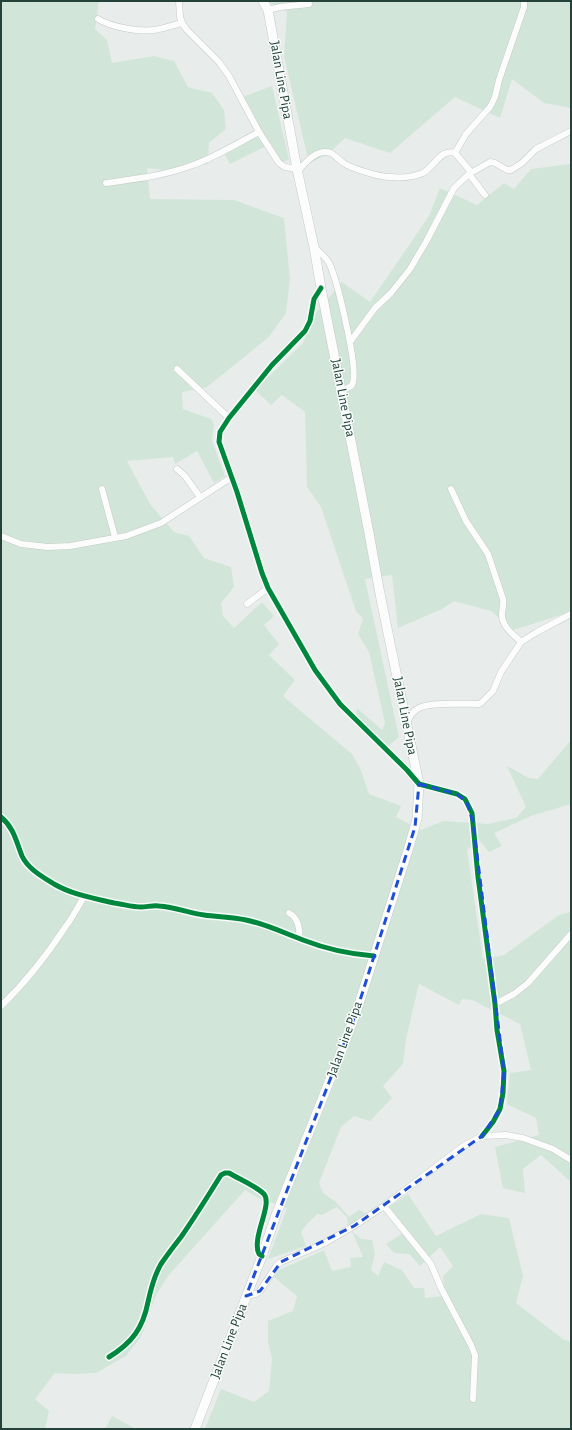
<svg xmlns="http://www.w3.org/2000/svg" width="572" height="1430" viewBox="0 0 572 1430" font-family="'Alegreya Sans',sans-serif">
<rect width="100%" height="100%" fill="#e8edeb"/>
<g fill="#d1e6d8">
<path d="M1 1H99L95 29 107 40 112 63 154 56 174 61 188 87 212 93 224 110 226 129 209 143 208 164 173 171 147 168 150 199 234 200 284 218 290 279 286 313 269 337 207 387 182 392 183 409 211 419 214 424 212 441 225 476 214 483 197 451 175 464 173 457 127 461 150 504 174 532 189 536 204 558 231 567 234 587 221 603 223 616 234 628 262 602 274 616 264 625 279 644 269 655 295 680 283 696 352 754 361 770 369 794 401 806 396 817 420 830 444 821 488 824 516 818 526 807 507 766 529 778 538 779 571 740V804L531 816 494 833 502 846 489 852 478 839 467 850 483 959 504 955 559 915 571 912V1182L541 1155 523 1169 525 1193 503 1188 495 1147 539 1135 536 1118 507 1104 510 1073 531 1070 520 1024 472 1000 462 999 459 1005 419 984 406 1039 403 1064 383 1086 392 1098 370 1121 354 1116 341 1127 319 1183 323 1193 336 1202 349 1217 359 1210 366 1213 348 1226 347 1217 337 1207 322 1215 317 1214 306 1225 301 1232 306 1246 268 1259 287 1208 258 1198 245 1190 168 1276 156 1295 141 1337 126 1356 96 1373 74 1374 55 1373 35 1399 49 1411 45 1429H1Z"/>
<path d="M267 1H571V108L544 103 512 79 500 118 455 97 390 153 345 138 327 155 309 163 284 56 287 12Z"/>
<path d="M272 86 289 160 278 163 266 146 230 164 222 149 255 130 243 97Z"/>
<path d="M571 164V615H561L513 630 491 611 454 601 442 609 398 628 392 575 365 579 399 737 387 747 356 715 357 708 382 730 385 723 369 652 358 634 363 619 356 611 321 507 307 487 305 412 282 395 271 405 255 390 303 343 314 315 342 282 370 302 429 216 440 188 477 205 504 183 514 189 531 169Z"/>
<path d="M408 1194 436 1236 481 1214 509 1218 523 1276 516 1303 563 1339 571 1342V1429H205L221 1389 254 1402 269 1391 272 1358 268 1342V1321L293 1311 297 1296 274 1277 279 1270 324 1250 332 1271 351 1267 350 1258 363 1257 352 1231 361 1239 372 1240 375 1254 371 1270 378 1276 384 1262 402 1270 414 1288H424L425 1298 444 1296 443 1276 453 1266 440 1247 420 1266 409 1254 394 1253 386 1244 403 1233 386 1209Z"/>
<path d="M112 1416 136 1429H105Z"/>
</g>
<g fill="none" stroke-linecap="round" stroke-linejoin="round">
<defs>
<g id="minor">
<path d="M179 1 180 17 182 23 187 30 219 62 229 76 259 132 279 163 285 167 297 169"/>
<path d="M268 10 280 7 309 4"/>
<path d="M98 19C111 27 139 32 154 30 163 29 173 25 182 23"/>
<path d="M455 153 466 134 490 107 495 97 499 80 524 7V1"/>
<path d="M298 171C306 162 317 148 331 153 336 156 340 161 345 164 354 169 379 177 390 177 400 178 413 177 423 173 434 167 441 148 455 153L471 172"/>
<path d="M469 174 485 195"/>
<path d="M106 183C134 179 163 176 190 166 214 158 236 144 259 132"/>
<path d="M314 247C320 252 327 258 330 265 337 281 360 372 352 385 350 388 345 389 341 390"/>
<path d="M321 288 314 299 310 321 305 331 272 365 229 418 220 432 219 442 237 492 262 573 268 588 315 670 340 704 407 770 419 784 457 794 465 799 472 813 478 877 495 1004 497 1030 504 1071 503 1093 500 1109 493 1122 482 1136"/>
<path d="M350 342 375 308 391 293 410 269 426 242 454 188 469 174 490 162 495 163 507 170H511L522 163 536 149 571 131"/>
<path d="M177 369 229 418"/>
<path d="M177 469 185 476 200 497"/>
<path d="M102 489 115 537"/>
<path d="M451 489 466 521 488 554 503 599C504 605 502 609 502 615 502 627 514 635 521 642"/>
<path d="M1 536 21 544 48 547 70 546 126 536 161 523 232 477"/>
<path d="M247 604 268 588"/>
<path d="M407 723C409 717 413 711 419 708 429 702 465 704 479 704L481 703 493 691 501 672 521 642 537 632 571 614"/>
<path d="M1 817C14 828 16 841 22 856 28 869 43 877 54 884 73 895 93 898 114 903 123 904 132 907 141 907 147 907 153 905 159 906 175 907 189 913 204 915 218 917 232 917 246 920 266 924 284 933 303 940 326 949 349 954 374 956"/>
<path d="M289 913C298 918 300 929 299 939"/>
<path d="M495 1004 514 994 528 983 571 934"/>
<path d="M1 1006C26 982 47 955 66 926 73 917 78 906 84 897"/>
<path d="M384 1206 431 1264 441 1288 471 1345 475 1355 473 1399"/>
<path d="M246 1296 256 1294 260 1291 277 1265 281 1262 325 1243 354 1226 384 1206 462 1147 482 1136 506 1135 523 1138 553 1149 571 1160"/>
<path d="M109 1357C132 1343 143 1328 148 1302 151 1288 154 1276 161 1264 167 1255 174 1246 181 1237 195 1217 208 1196 221 1175L225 1173H229C239 1179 256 1186 264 1194 273 1205 251 1238 259 1254L262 1256"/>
</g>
<path id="secondary" d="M195 1429 262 1256 276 1215 343 1047 356 1013 409 847 417 819 419 784 380 594 369 533 321 288 314 247 297 169 268 10 263 1"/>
</defs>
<use href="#minor" stroke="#c5cac8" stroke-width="7"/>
<use href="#secondary" stroke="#c3cbc8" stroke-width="10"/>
<use href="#minor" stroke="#fcfcfc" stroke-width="6"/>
<use href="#secondary" stroke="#fcfcfc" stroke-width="9"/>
<defs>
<g id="cycleway">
<path d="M321 288 314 299 310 321 305 331 272 365 229 418 220 432 219 442 237 492 262 573 268 588 315 670 340 704 407 770 419 784 457 794 465 799 472 813 478 877 495 1004 497 1030 504 1071 503 1093 500 1109 493 1122 482 1136"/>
<path d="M1 817C14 828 16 841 22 856 28 869 43 877 54 884 73 895 93 898 114 903 123 904 132 907 141 907 147 907 153 905 159 906 175 907 189 913 204 915 218 917 232 917 246 920 266 924 284 933 303 940 326 949 349 954 374 956"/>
<path d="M109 1357C132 1343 143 1328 148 1302 151 1288 154 1276 161 1264 167 1255 174 1246 181 1237 195 1217 208 1196 221 1175L225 1173H229C239 1179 256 1186 264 1194 273 1205 251 1238 259 1254L262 1256"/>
</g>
</defs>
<use href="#cycleway" stroke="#f7fbf9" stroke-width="8"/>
<use href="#cycleway" stroke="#00873e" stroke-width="5"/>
</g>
<path fill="none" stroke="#1d4ed8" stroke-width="3" stroke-dasharray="8 5" stroke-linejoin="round" d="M419 784 457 794 467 803 473 822 504 1071 500 1109 482 1136 354 1226 281 1262 260 1291 246 1296 356 1013 415 827Z"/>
<g text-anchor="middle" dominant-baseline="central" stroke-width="3" stroke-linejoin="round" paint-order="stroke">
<g font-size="14" fill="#24423a" stroke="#f7fbf9">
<text transform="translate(281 80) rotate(80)">Jalan Line Pipa</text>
<text transform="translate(343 398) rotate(79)">Jalan Line Pipa</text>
<text transform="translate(405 716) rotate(79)">Jalan Line Pipa</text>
<text transform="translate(345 1039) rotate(-70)">Jalan Line Pipa</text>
<text transform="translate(229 1341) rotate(-69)">Jalan Line Pipa</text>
</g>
</g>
<rect width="572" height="1430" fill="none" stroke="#24423a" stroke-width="4"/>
</svg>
